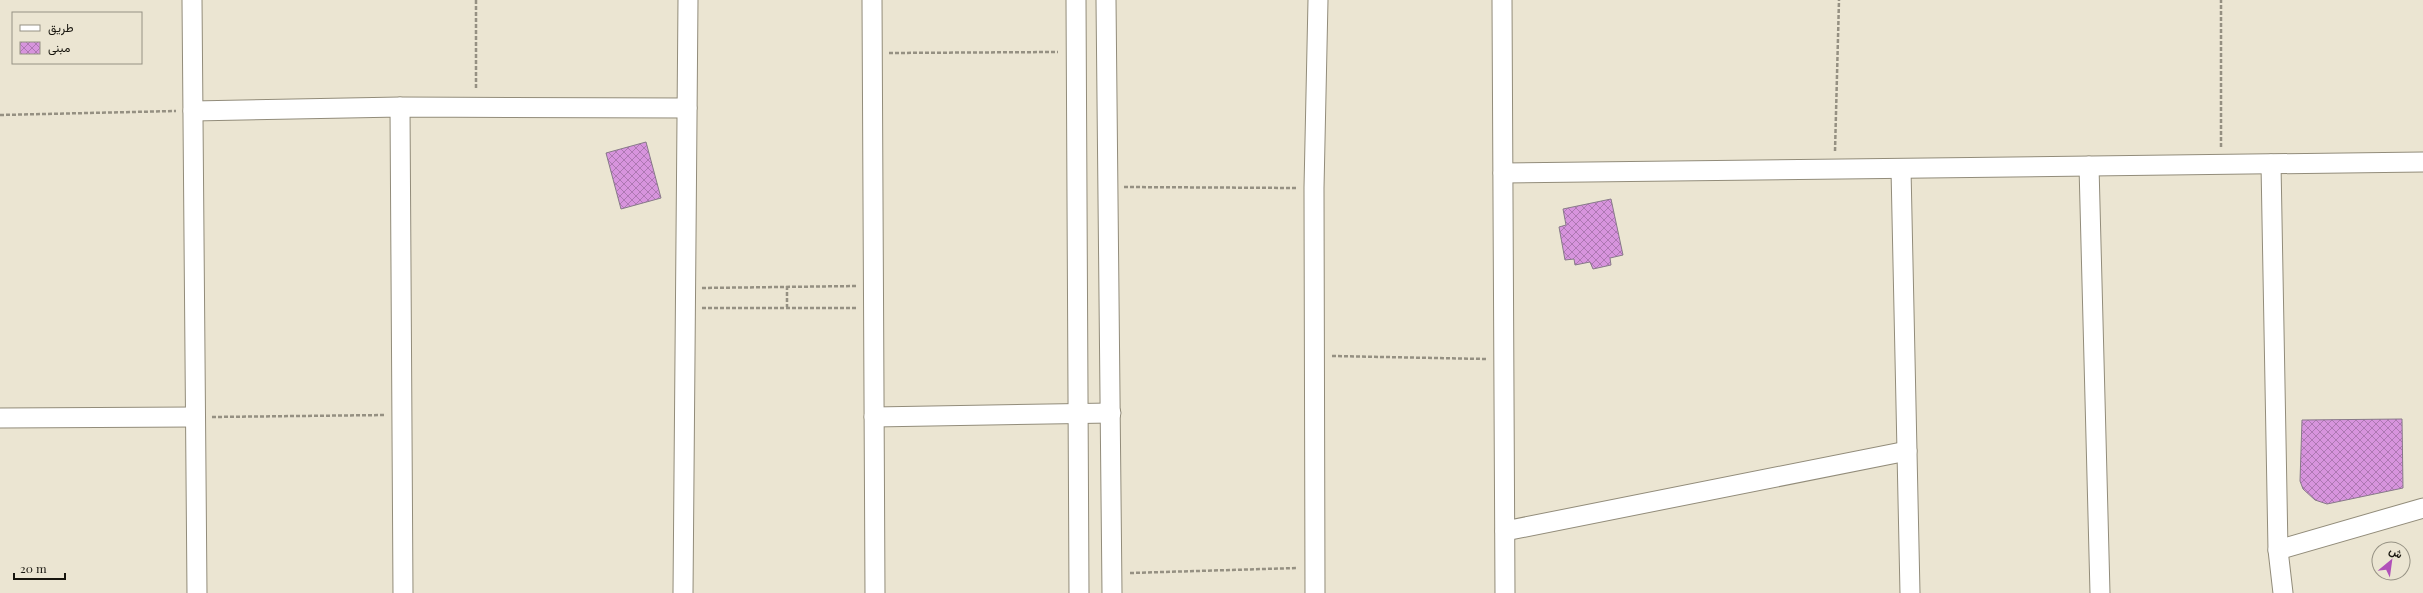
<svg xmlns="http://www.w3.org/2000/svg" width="2423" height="593" viewBox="0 0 2423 593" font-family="'Playfair Display',Vazirmatn,serif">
<defs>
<pattern id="building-cross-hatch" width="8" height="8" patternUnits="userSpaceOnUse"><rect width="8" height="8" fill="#d794dd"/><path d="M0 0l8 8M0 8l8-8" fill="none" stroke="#ad78b2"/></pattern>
</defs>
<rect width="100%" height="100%" fill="#ebe5d2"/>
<g fill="url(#building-cross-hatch)" stroke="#887a89">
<path d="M646 142 661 198 621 209 606 153Z"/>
<path d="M1611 199 1623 255 1610 258 1611 265 1593 269 1590 262 1575 265 1574 259 1565 260 1559 227 1566 225 1563 209Z"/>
<path d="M2402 419 2403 488 2327 504 2315 500 2303 489 2300 481 2302 420Z"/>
</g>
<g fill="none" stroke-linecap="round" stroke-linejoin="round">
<defs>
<g id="minor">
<path d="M192 0 197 593"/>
<path d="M872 0 875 593"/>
<path d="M1076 0 1079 593"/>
<path d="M1106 0 1112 593"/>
<path d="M1502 0 1505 593"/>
<path d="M400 107 403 593"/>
<path d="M193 111 400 107 687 108"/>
<path d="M2271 164 2278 550 2283 593"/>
<path d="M2089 166 2100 593"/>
<path d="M1901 169 1910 593"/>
<path d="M1503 173 2423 162"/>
<path d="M874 417 1111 413"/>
<path d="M0 418 195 417"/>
<path d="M1505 531 1907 451"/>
<path d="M2278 550 2423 508"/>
<path d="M683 593 688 0"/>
<path d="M1315 593 1314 188 1318 0"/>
</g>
</defs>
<use href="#minor" stroke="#928c7a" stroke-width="21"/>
<g stroke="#959082" stroke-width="2.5" stroke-dasharray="4 2" stroke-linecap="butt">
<path d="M476 0V89"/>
<path d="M889 53 1058 52"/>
<path d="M0 115 176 111"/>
<path d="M2221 147V0"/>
<path d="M1835 151 1839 0"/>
<path d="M1124 187 1297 188"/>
<path d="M787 286V307"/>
<path d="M702 288 857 286"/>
<path d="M702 308H857"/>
<path d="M1332 356 1487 359"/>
<path d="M212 417 385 415"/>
<path d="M1130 573 1297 568"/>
</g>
<use href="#minor" stroke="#fff" stroke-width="19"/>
</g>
<rect x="12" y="12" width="130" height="52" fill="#ebe5d2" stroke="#969284"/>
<rect x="20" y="25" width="20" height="6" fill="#ffffff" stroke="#969284"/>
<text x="48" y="32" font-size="12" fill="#17150e">طريق</text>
<rect x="20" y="42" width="20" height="12" fill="url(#building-cross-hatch)" stroke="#969284"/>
<text x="48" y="52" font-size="12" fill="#17150e">مبنى</text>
<g transform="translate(2391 561) rotate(29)"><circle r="19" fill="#ebe5d2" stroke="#969284"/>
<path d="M0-3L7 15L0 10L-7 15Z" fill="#b050b9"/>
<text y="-6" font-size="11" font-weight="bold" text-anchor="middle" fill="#17150e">ش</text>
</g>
<path d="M14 573v6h51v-6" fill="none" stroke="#17150e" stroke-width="2"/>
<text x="20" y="573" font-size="12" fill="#17150e" stroke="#ebe5d2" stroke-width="3" paint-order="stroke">20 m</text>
</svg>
